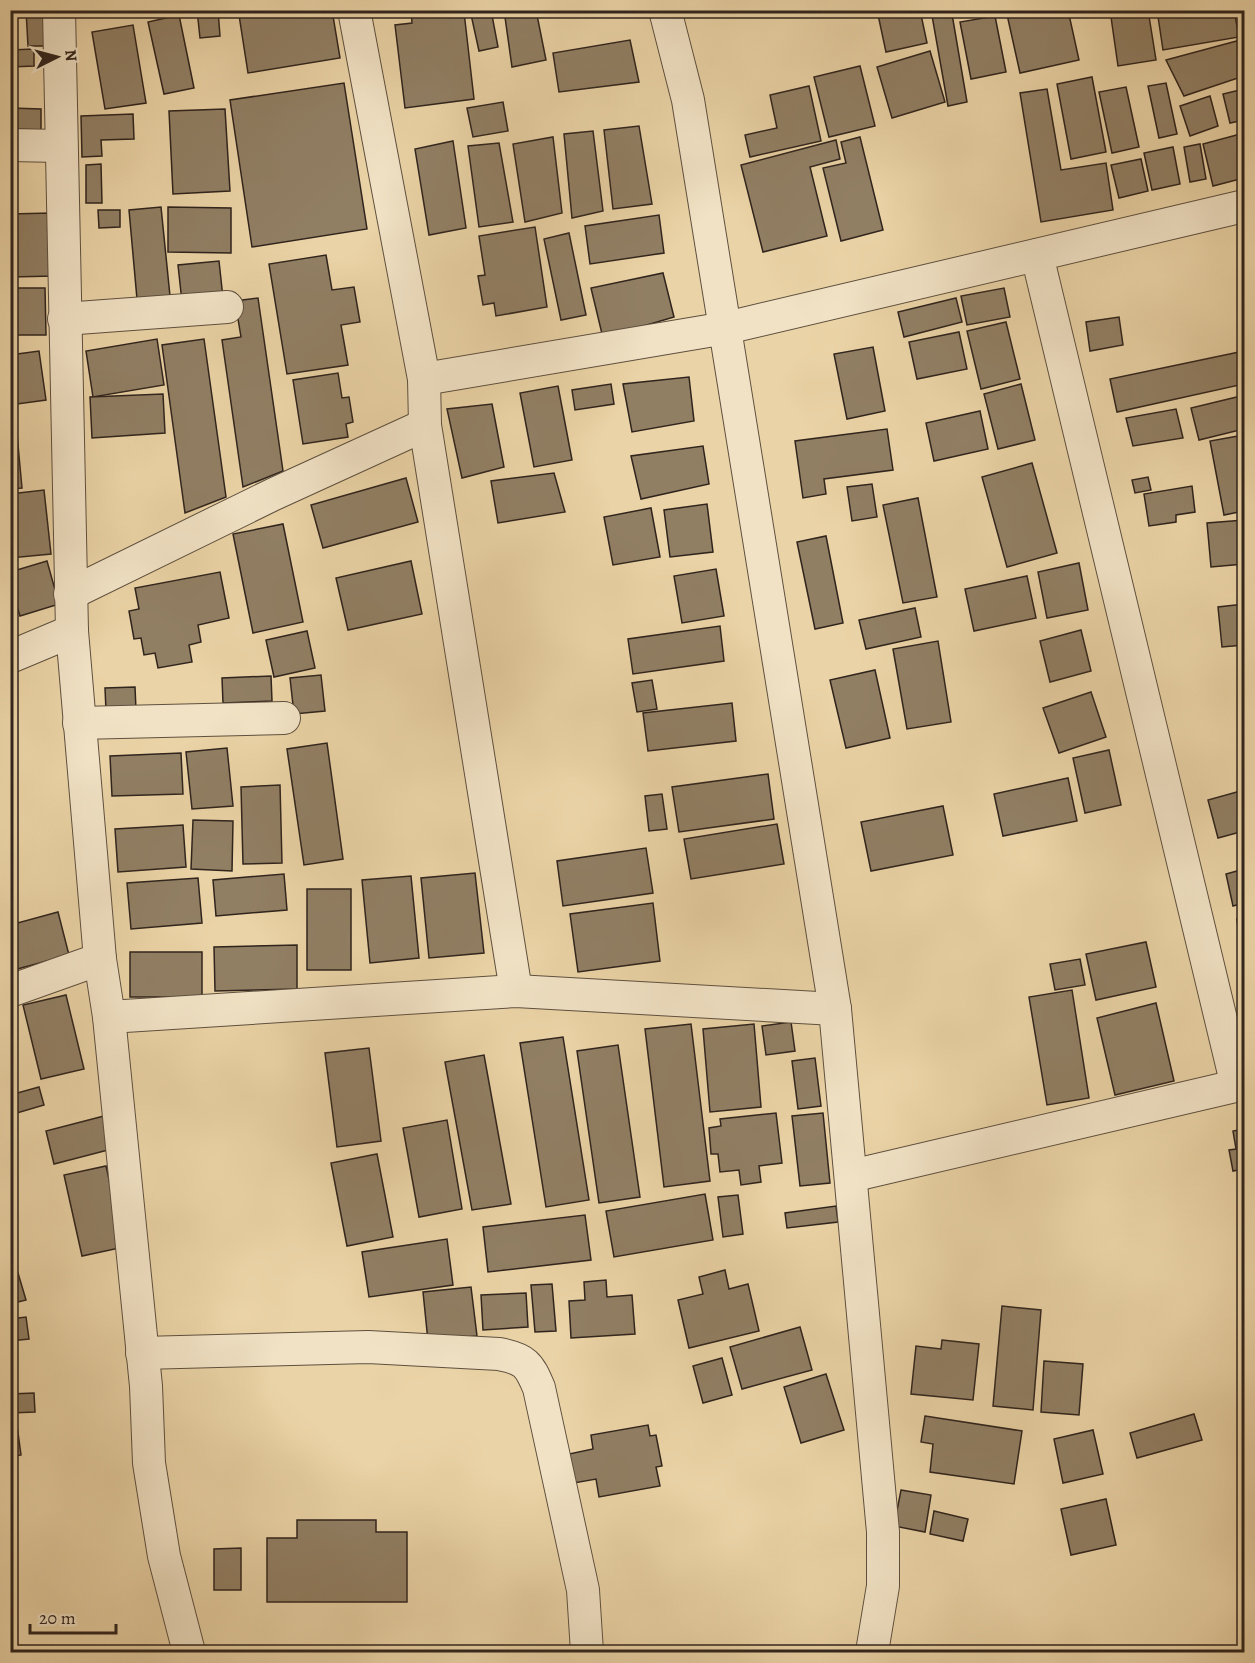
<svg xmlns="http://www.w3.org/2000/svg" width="1255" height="1663" viewBox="0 0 1255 1663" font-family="Alegreya,serif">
<rect width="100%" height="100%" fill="#ead3a6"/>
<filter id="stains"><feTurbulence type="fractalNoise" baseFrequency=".00333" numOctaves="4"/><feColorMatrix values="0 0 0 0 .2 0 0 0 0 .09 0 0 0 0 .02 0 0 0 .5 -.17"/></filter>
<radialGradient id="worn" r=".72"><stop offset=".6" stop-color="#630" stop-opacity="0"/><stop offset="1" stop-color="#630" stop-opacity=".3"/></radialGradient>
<g fill="#917f64" stroke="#30241d" stroke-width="1.5">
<path d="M26 10H46L47 46H28Z"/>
<path d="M197 10H218L220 36 200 38Z"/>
<path d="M267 10H332L340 58 248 73 239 15Z"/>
<path d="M411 10H440V15L464 12 474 99 405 108 395 25 412 23Z"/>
<path d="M470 10H491L498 47 479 51Z"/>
<path d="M504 10H536L546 60 512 67Z"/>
<path d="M877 10H920L927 43 886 52Z"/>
<path d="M931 10H974L952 14 967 102 948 106Z"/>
<path d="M1006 10H1068L1079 60 1020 73Z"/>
<path d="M1110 10H1148L1156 60 1118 66Z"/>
<path d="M1157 10H1234L1239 37 1163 50Z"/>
<path d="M179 15 194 88 164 94 148 22Z"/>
<path d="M995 16 1006 72 971 79 960 22Z"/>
<path d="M133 25 146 103 105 109 92 32Z"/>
<path d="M1244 39V76L1184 96 1166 60Z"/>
<path d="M630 40 639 82 559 92 553 53Z"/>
<path d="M34 49V66L10 67V50Z"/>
<path d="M930 51 945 102 892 118 877 67Z"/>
<path d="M860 66 875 126 829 137 814 77Z"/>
<path d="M1092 77 1106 152 1071 159 1057 84Z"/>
<path d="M344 83 367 229 252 247 230 100Z"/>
<path d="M1166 83 1177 134 1159 138 1148 86Z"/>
<path d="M809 86 821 141 750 157 745 135 777 128 770 95Z"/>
<path d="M1126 87 1139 147 1112 153 1099 92Z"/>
<path d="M1047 89 1061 170 1106 163 1113 210 1041 222 1020 93Z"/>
<path d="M1244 89V120L1230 123 1223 94Z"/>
<path d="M1210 96 1218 126 1190 136 1180 106Z"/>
<path d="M503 102 508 131 473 137 467 108Z"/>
<path d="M10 108 41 109V130L10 129Z"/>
<path d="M225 109 230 191 173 194 169 111Z"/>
<path d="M133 114 134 139 101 140 102 156 82 157 81 116Z"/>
<path d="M639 126 652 204 613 209 604 130Z"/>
<path d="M593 131 603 211 572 218 564 134Z"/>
<path d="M1244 133V178L1213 186 1203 144Z"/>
<path d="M553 137 562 213 525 222 513 144Z"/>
<path d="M860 137 883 230 841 241 823 168 846 163 841 142Z"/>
<path d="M836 140 840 159 810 167 827 236 763 252 741 165Z"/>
<path d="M453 141 466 228 429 235 415 149Z"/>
<path d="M499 143 513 222 479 227 468 146Z"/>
<path d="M1200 144 1206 179 1190 182 1184 147Z"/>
<path d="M1173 147 1180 184 1152 190 1144 153Z"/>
<path d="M1141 159 1148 191 1119 198 1111 165Z"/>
<path d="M101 164 102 203H86V165Z"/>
<path d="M161 207 170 296 137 299 129 210Z"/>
<path d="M168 207 231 208V253L168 252Z"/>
<path d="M98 210H120V227L99 228Z"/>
<path d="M51 213 54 276 10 277V214Z"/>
<path d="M659 215 664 253 590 264 585 226Z"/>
<path d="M535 227 547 307 496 316 494 303 483 305 478 276 485 275 479 236Z"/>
<path d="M569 233 586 315 561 320 544 239Z"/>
<path d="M326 255 332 290 354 287 360 322 341 325 348 365 287 374 269 264Z"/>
<path d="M219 261 223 298 182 302 178 265Z"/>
<path d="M663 273 674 317 603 338 591 288Z"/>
<path d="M10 288H45L46 335H10Z"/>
<path d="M1004 288 1010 317 967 325 961 296Z"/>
<path d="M258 298 283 471 243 487 222 340 241 337 235 301Z"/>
<path d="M956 298 962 322 904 337 898 312Z"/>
<path d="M1119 317 1123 345 1090 351 1086 322Z"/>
<path d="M1006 322 1020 379 981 389 967 331Z"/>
<path d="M959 332 967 369 917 379 909 342Z"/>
<path d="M157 339 164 385 93 397 86 351Z"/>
<path d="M204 339 226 497 185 513 162 345Z"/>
<path d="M873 347 885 411 847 419 834 354Z"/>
<path d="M39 351 46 400 10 405V355Z"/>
<path d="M1244 351V384L1117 412 1110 379Z"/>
<path d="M338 373 342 398 349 397 353 422 346 424 348 437 303 444 293 380Z"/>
<path d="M689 377 694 421 632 432 623 384Z"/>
<path d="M611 384 614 404 575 410 572 390Z"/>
<path d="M1021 384 1035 440 998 449 984 394Z"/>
<path d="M558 386 572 460 534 467 520 393Z"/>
<path d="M163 394 165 433 92 438 90 397Z"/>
<path d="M1241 396 1244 409V429L1199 440 1191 408Z"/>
<path d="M492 404 504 467 462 478 447 409Z"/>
<path d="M1176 409 1183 438 1133 446 1126 418Z"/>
<path d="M980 411 988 449 934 461 926 423Z"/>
<path d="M887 429 893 470 824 479 826 494 803 498 795 441Z"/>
<path d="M17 434 22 488 10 489V435Z"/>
<path d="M1244 435V511L1224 515 1210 441Z"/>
<path d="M703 446 709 484 641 499 631 456Z"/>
<path d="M1032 463 1057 553 1007 567 982 477Z"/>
<path d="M554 473 565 512 498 523 491 481Z"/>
<path d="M1148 477 1151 490 1135 493 1132 480Z"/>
<path d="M406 478 418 522 323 548 311 505Z"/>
<path d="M872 484 877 517 852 521 847 487Z"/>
<path d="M1192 486 1195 512 1176 515V522L1149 526 1144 494Z"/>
<path d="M44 490 51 554 10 558V494Z"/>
<path d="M918 498 937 597 903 603 883 505Z"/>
<path d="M707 504 713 552 670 557 664 510Z"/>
<path d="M651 508 660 557 613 565 604 517Z"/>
<path d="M1244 520V564L1211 567 1207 523Z"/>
<path d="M283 524 303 622 253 633 233 534Z"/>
<path d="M826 536 843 623 815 629 797 542Z"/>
<path d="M47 561 59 604 20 616 10 584V572Z"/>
<path d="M411 561 422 614 348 630 336 578Z"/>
<path d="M1079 563 1088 610 1047 618 1038 572Z"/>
<path d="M716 569 724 616 682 623 674 576Z"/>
<path d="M220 572 229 618 198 625 201 642 189 645 192 662 158 668 155 653 144 655 141 638 134 639 129 611 139 609 135 588Z"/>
<path d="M1027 576 1036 618 974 631 965 589Z"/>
<path d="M1244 604V645L1222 647 1218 607Z"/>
<path d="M915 608 921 637 866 649 859 620Z"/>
<path d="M720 626 724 661 633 674 628 639Z"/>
<path d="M1081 630 1091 671 1050 682 1040 641Z"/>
<path d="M307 631 315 668 274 677 266 640Z"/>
<path d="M938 641 951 722 907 729 893 649Z"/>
<path d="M875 670 890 738 846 748 830 680Z"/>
<path d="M321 675 325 711 294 714 290 678Z"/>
<path d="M271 676 272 701 223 703 222 678Z"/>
<path d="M652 680 657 709 637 712 632 683Z"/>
<path d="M135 687 136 710 106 711 105 688Z"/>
<path d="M1091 692 1106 737 1059 753 1043 708Z"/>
<path d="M732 703 736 741 648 751 643 713Z"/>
<path d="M327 743 343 859 304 865 287 749Z"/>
<path d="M227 748 233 806 192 809 186 752Z"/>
<path d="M1109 750 1121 805 1085 813 1073 758Z"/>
<path d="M181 753 183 794 112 796 110 756Z"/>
<path d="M768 774 774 819 679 832 672 787Z"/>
<path d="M1068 778 1077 821 1003 836 994 794Z"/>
<path d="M280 785 282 863 243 864 241 787Z"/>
<path d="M1244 790V831L1218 838 1208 800Z"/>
<path d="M662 794 667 829 649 831 645 796Z"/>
<path d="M943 806 953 855 871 871 861 822Z"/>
<path d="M193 820 233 821 232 871 191 869Z"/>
<path d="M777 824 784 864 691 879 684 839Z"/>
<path d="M183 825 186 867 118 872 115 829Z"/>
<path d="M646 848 653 893 563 906 557 861Z"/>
<path d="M1244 869V903L1233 906 1226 874Z"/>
<path d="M475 873 484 953 429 958 421 878Z"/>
<path d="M284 874 287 910 216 916 213 880Z"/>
<path d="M411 876 419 958 370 963 362 880Z"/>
<path d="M198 878 202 923 131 929 127 883Z"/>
<rect x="307" y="889" width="44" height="81"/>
<path d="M653 903 660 961 578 972 570 914Z"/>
<path d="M58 912 69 955 10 971V925Z"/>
<path d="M1244 918V971H1243L1237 919Z"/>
<path d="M1146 942 1156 987 1096 1000 1086 954Z"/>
<path d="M297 945V989L215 991 214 947Z"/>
<rect x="130" y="952" width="72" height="45"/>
<path d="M1080 959 1085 985 1055 990 1050 964Z"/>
<path d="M1072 990 1089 1098 1047 1105 1029 997Z"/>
<path d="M66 995 84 1069 41 1079 23 1005Z"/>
<path d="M1156 1003 1174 1081 1115 1095 1097 1018Z"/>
<path d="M791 1022 795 1051 766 1055 762 1026Z"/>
<path d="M691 1024 710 1181 664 1187 645 1029Z"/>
<path d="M754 1024 761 1107 710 1112 703 1029Z"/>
<path d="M563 1037 589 1200 546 1207 520 1043Z"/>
<path d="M618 1045 640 1197 599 1203 577 1051Z"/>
<path d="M369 1048 381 1141 337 1147 325 1053Z"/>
<path d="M484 1055 511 1204 472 1210 445 1062Z"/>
<path d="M815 1058 821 1106 798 1109 792 1061Z"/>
<path d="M39 1087 44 1105 10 1115V1095Z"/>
<path d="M776 1113 782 1163 759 1166 761 1182 741 1185 739 1170 720 1172 718 1154H711L709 1128 721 1126 720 1119Z"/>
<path d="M823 1113 830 1183 800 1186 792 1116Z"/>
<path d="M104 1116 112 1149 54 1164 46 1131Z"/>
<path d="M447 1120 462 1209 419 1217 403 1128Z"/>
<path d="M1244 1129V1177L1243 1169 1233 1171 1229 1150 1236 1149 1233 1131Z"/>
<path d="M377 1154 393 1237 347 1246 331 1163Z"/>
<path d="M106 1166 124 1247 82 1256 64 1175Z"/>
<path d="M705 1194 713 1240 614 1257 606 1211Z"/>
<path d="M738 1195 743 1234 723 1237 718 1197Z"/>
<path d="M836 1206 838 1222 787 1228 785 1213Z"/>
<path d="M585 1215 591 1260 488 1272 483 1227Z"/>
<path d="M447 1239 453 1285 369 1297 362 1252Z"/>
<path d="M10 1246 26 1300 10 1304Z"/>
<path d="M725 1270 729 1289 748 1284 759 1331 689 1348 678 1300 703 1294 699 1277Z"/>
<path d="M606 1280 607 1297 632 1295 635 1334 571 1338 569 1301 585 1300 584 1282Z"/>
<path d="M552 1284 556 1331 535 1332 531 1285Z"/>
<path d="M471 1287 477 1336 428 1341 423 1292Z"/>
<path d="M526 1293 528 1327 483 1330 481 1295Z"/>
<path d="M1002 1306 1041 1310 1033 1410 993 1406Z"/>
<path d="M26 1317 29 1339 10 1341V1319Z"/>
<path d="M800 1327 812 1370 742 1389 730 1347Z"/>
<path d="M942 1340 979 1344 973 1400 911 1394 916 1346 941 1349Z"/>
<path d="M722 1358 732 1395 703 1403 693 1366Z"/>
<path d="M1044 1361 1083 1364 1079 1415 1041 1412Z"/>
<path d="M826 1374 844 1430 801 1443 784 1387Z"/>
<path d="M34 1393 35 1412 10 1413V1394Z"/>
<path d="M1194 1414 1202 1440 1137 1458 1130 1433Z"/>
<path d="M925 1416 1022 1431 1014 1484 930 1472 933 1444 921 1442Z"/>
<path d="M16 1418 21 1455 10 1457V1419Z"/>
<path d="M648 1425 650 1436 656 1435 662 1466 656 1467 660 1486 599 1497 596 1479 574 1483 569 1454 593 1449 591 1435Z"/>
<path d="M1093 1430 1103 1474 1063 1483 1054 1439Z"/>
<path d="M901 1490 931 1495 925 1532 894 1526Z"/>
<path d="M1106 1499 1116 1545 1071 1555 1061 1509Z"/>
<path d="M934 1511 968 1519 963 1541 930 1534Z"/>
<path d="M297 1520H376V1532H407V1602H267V1538H297Z"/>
<path d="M241 1548V1590H214V1549Z"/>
<path d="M1110 1646 1132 1647V1652H1110Z"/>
</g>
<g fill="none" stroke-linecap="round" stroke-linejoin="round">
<defs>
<g id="minor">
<path d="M59 10 72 631 100 959 109 1017 146 1386 149 1463 164 1556 189 1652"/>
<path d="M354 10 424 379 425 425 516 991"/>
<path d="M665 10 688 100 835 1009 883 1532V1586L872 1652"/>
<path d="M10 145 60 146"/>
<path d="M1037 255 1237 1086"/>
<path d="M64 319 227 307"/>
<path d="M424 379 726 328 1244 206"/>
<path d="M70 594 274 494 425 425"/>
<path d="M10 657 72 631"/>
<path d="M79 723 284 718"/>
<path d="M10 991 100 959"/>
<path d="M109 1017 516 991 835 1009"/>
<path d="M851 1176 1244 1084"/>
<path d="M142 1353 368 1347 499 1354C525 1359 529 1364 539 1388L583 1590 587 1652"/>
</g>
</defs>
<use href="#minor" stroke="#5e503f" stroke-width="34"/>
<use href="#minor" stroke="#f1e2c5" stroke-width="32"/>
</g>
<rect width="1255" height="1663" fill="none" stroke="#ead3a6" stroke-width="36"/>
<rect x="12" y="12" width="1231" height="1639" fill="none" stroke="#30241d" stroke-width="3"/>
<rect x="18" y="18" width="1219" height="1627" fill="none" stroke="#30241d" stroke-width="1.5"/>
<g transform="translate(57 57) rotate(84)" stroke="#f1e2c5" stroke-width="4.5" paint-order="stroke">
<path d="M0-4.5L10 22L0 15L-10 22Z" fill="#30241d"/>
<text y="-9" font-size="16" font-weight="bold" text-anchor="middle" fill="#30241d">N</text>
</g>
<path d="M30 1624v9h86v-9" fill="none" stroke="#30241d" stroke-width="3"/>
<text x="39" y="1624" font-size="18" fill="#30241d" stroke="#f1e2c5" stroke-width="4.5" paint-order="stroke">20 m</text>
<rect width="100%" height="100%" filter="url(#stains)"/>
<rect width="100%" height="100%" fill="url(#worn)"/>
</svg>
